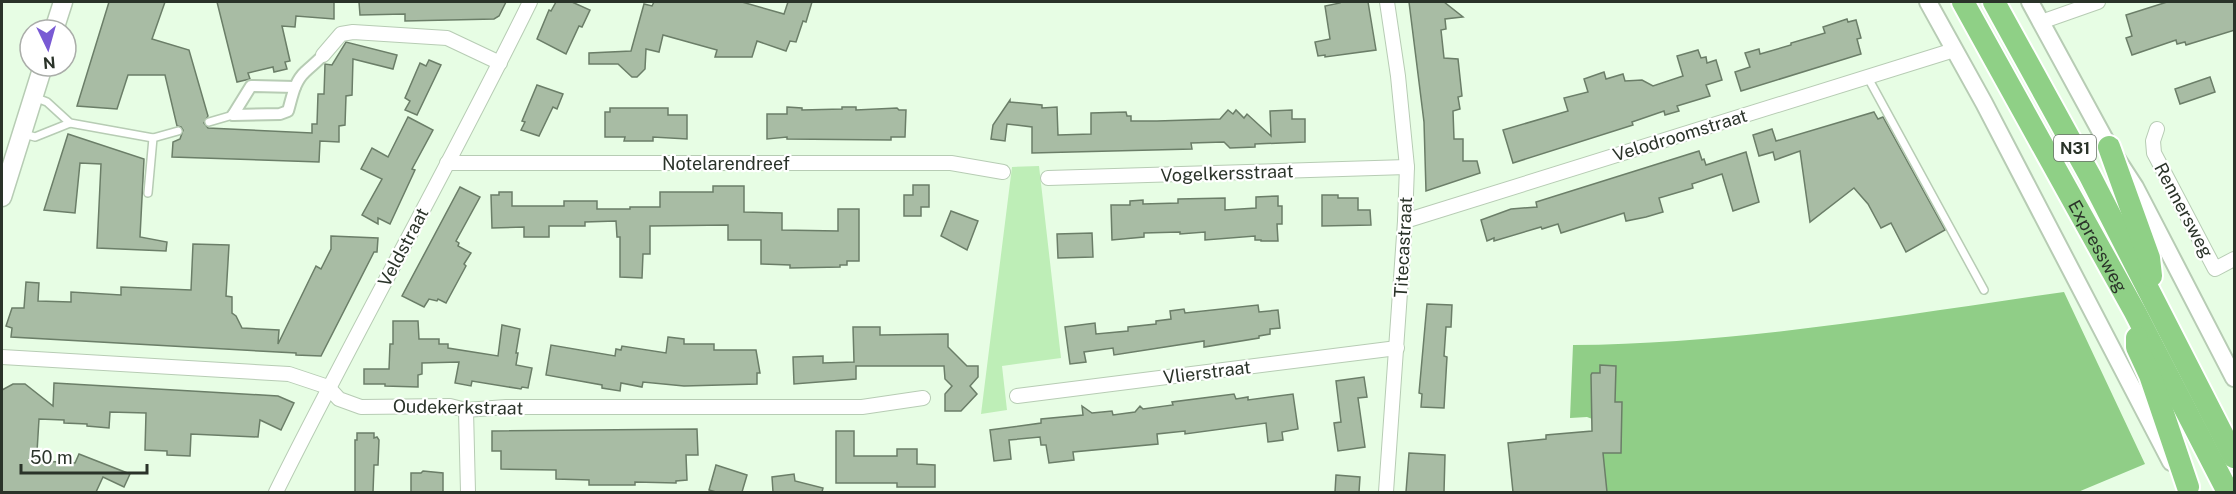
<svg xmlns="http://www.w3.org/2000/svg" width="2236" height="494" viewBox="0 0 2236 494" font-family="'Public Sans',sans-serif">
<rect width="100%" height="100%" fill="#e7fde4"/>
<path fill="#beeeb7" d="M1039 166 1061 358 1002 366 1007 410 981 414 1012 167Z"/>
<path fill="#90ce87" d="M2064 292 2145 464 2078 492H1607L1595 420 1587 417 1570 418 1573 345C1738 344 1902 315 2064 292Z"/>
<g fill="#a8bca4" stroke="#6b7e68" stroke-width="1.5">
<path d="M109 2H165L152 39 189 50 208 116 204 123 208 128 312 133V124H317L318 94H324L325 64 332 65 346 42 397 55 393 69 353 59 352 95 346 96 345 125 339 126V142L320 141 319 162 172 157 173 142 180 139 183 130 181 127 177 126 165 75H128L117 109 77 106Z"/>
<path d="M217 2H334V19L296 16 295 27 282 26 290 61 285 62 287 69 274 72 273 67 248 73 250 79 237 82Z"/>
<path d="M359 2H506L499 16 494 19 405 21V14L360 15Z"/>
<path d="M556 2H572L590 10 582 27 579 26 566 54 537 39 549 10 551 11Z"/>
<path d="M654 2H742L784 14 788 2H812L806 22 803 21 796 42 790 41 786 51 757 41 752 57H715L717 50 663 35 659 52 646 49 645 69 637 77H632L618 64H589V53L631 51 644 4 652 6Z"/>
<path d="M1340 2H1368L1376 50 1325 57V55L1318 56 1315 42 1330 39 1325 6 1340 3Z"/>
<path d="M1409 2H1444L1463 17 1445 19 1446 29 1441 30 1444 58 1458 59 1462 96 1458 97 1460 109 1453 111 1454 139H1463V161H1477L1480 173 1426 191 1424 122Z"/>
<path d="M2167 2H2235V30L2186 45 2185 42 2177 44 2176 40 2132 55 2126 38 2132 36 2126 15Z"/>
<path d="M1847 19 1848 22 1856 20 1861 38 1857 39 1861 54 1741 91 1735 72 1750 67 1745 53 1759 49 1760 54 1791 45V43L1825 33 1823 27Z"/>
<path d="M1698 50 1701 58 1706 57 1707 63 1716 60 1722 80 1706 85 1710 96 1677 106 1679 111 1665 115 1664 111 1632 122 1633 125 1513 163 1503 130 1568 111 1564 98 1588 92 1584 79 1604 72 1606 79 1623 74 1625 81 1642 80 1653 86 1683 76 1677 56Z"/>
<path d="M429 60 441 65 417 115 405 110 410 101 405 98 420 63 426 66Z"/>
<path d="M2210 77 2215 92 2180 104 2175 89Z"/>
<path d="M537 85 563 94 557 109 553 107 539 136 521 130 525 122 522 121Z"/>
<path d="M1010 100V102L1042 105V108L1057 107 1058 135 1091 134V113L1126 112 1127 116H1131V121H1157L1220 119 1228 110 1233 114 1236 110 1244 118 1247 114 1271 136 1270 111 1292 110V119H1305V142L1255 144V147L1230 148 1224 142 1191 143 1192 149 1032 153V127L1007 124 1005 141 991 139 993 125Z"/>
<path d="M787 107 802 108V110L842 109V107H856V110L897 108 899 110H906L905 137H891V140L787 139V137L767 139V114H787Z"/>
<path d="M610 108H668V115H687V139L653 137V141H624L625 137H605V112H610Z"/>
<path d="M1874 112 1878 119 1883 117 1945 230 1906 252 1891 223 1881 228 1868 204 1854 188 1810 222 1800 151 1775 160 1773 152 1759 156 1753 135 1772 129 1776 141Z"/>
<path d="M408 117 433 130 412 169 415 170 390 224 378 218V224L362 215 382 179 361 169 372 148 388 157Z"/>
<path d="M68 134 144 159 140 237 167 242 166 251 97 248 101 164 80 163 75 213 44 210Z"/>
<path d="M1699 151 1702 160 1704 159 1706 165 1746 152 1759 202 1733 211 1722 174 1692 184 1693 188 1659 198 1663 212 1646 217 1626 221 1624 213 1561 233 1558 224 1542 229 1541 227 1494 241V238L1487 241 1481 220 1511 209 1537 207 1536 202Z"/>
<path d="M913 185H929V207H921V216H904V195H913Z"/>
<path d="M713 186H744V212L782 213V230L838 231V209H859V261H847V265H840V267L790 268V265L761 264V240H728V225L650 226V254H643L642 278 620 277V237H617L616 221 585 222V226H549V237H524V227L492 228 491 195H499V192H512V206H564V201H597V209H630V207H660V192H713Z"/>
<path d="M460 187 480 197 456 241 459 243 458 246 471 253 464 264 466 266 446 303 438 299 437 301 429 299 424 307 402 296Z"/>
<path d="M1322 195H1338V198H1358V210H1370L1371 225 1322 226Z"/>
<path d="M1278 196V206H1282V224H1277L1278 241H1261V240H1255V236L1205 240V232L1180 234V232L1144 233V237L1112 240 1111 205H1130V201L1143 200V204L1178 203V199L1225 198V210L1256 208V197Z"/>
<path d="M951 211 978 221 967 250 941 236Z"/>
<path d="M1092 233 1093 257 1058 258 1057 234Z"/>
<path d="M331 236 378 238 377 252H374L321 356 296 355V353L11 337 12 328 6 326 12 308H24L26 282 39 283 38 301 71 302V292L121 295V287L191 290 193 244 229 245 226 296 232 297V313L236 316 242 328 279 330 278 344 316 266 321 269 331 249Z"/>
<path d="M1427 304 1452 305 1451 327H1446L1444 356 1447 357 1444 408 1421 407 1422 394 1419 393Z"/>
<path d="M1258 305 1259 312 1278 310 1280 328 1270 329V334L1259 336V338L1204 347V341L1114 355 1113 348 1084 352 1086 362 1070 364 1065 327 1095 323 1096 334 1128 331V327L1156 324V321L1171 319 1170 311 1184 309 1185 313Z"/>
<path d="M393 321H418L419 339H439V344H448V348L498 356 502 325 520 329 516 353H518L516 365 532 368 528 388 522 387 521 389 472 381 471 386 455 383 459 362 422 363V374L418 375V387L385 386V384H364V369H389L390 344H393Z"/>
<path d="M853 327H880V335L948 334V347L967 366H978V377L970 386 977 394 961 411H945V394L952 386 945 379 944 366H856V379L794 384 793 357 823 356V363L854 362Z"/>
<path d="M668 337 684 339V344H714V350H756L760 373H757V384L684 386 643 382 642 387 621 383 620 391 602 388V385L546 375 551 345 615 356 616 349 621 350 622 346 666 353Z"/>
<path d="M1600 365 1616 366 1615 402H1622L1621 453H1603L1607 492H1513L1508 443 1546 439V435L1592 431 1591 375 1592 373H1600Z"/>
<path d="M1364 377 1367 397 1358 398 1365 447 1338 451 1334 423 1341 422 1336 381Z"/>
<path d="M54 383 278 396 294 403 281 430 260 420 258 437 191 434 190 456 167 455V451L145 450 146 413 110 412 109 428 87 426V424L64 423V420L39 419 37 452H44L43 461 75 463 79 454 130 474 124 487 103 477 96 492H2V390L13 384H25L53 406Z"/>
<path d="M1234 394 1236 399 1248 397V400L1293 394 1298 429 1282 432 1283 440 1268 442 1266 423 1185 434V431L1157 434 1158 444 1073 452 1074 460 1049 463 1046 445H1041L1040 437 1009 440 1011 459 994 461 990 430 1041 423V419L1083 415 1082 406 1092 413 1112 411 1113 415 1135 412 1140 406 1143 409 1173 405 1172 402Z"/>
<path d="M697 429 698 455H686L687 480 676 481V483L635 482V485H589V480L556 479V470L501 469V451H492V431Z"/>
<path d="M836 431H854V456H897V449H917V464L935 465V487H897V483H836Z"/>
<path d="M357 433H374V438L377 437 379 440 378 465H374L373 492H355V440H357Z"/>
<path d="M1409 453 1445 455 1444 492H1406Z"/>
<path d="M716 465 747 475 742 492H716L709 490Z"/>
<path d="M423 471 443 473V492H411V473H421Z"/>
<path d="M794 474 795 481 823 488 822 492H773L772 477Z"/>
<path d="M1336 475 1360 477 1359 492H1335Z"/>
</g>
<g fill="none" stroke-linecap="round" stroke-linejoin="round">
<defs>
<g id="service">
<path d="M1867 76 1984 290"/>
<path d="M34 97 47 102 70 123 153 138 178 131"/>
<path d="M209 122 233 115"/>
<path d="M24 134 35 137 70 123"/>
<path d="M148 193 153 138"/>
</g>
<g id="pedestrian">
<path d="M233 115 280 114 288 111C292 98 294 82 305 72 311 66 317 62 323 55"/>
<path d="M233 115 251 86 295 87"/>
</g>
<g id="minor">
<path d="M2041 22 2098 2"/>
<path d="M323 55 341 34 353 32 447 38 500 63"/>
<path d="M2157 129 2153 141 2154 153 2215 269 2234 259"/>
<path d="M447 163H951L1003 172"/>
<path d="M1048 178 1407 167"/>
<path d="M1405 221 1954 50"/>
<path d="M2 357 289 374 328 387 339 399 361 407 450 406 466 410 506 407H862L923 398"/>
<path d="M1017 396 1397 348"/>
<path d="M466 410 468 492"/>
<path d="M276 492C358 327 449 167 530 2"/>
<path d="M1386 492 1405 221 1407 167 1398 76 1387 2"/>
</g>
<g id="tertiary">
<path d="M1928 2 1984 103 2171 462"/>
<path d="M2030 2 2109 147 2135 187 2234 378"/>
</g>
<g id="secondary">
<path d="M54 30 63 2"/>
<path d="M2 197 43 66"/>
</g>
<g id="trunk">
<path id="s1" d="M1963 2 2135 312 2228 492"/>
<path d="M1994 2 2090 176 2234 457"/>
<path d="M2109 147 2149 258 2151 276"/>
<path d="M2137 338V347L2150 375 2188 487"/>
</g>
</defs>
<use href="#service" stroke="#b7ccb4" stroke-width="10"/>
<use href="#pedestrian" stroke="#b7ccb4" stroke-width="14"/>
<use href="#minor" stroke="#b7ccb4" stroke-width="16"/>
<use href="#tertiary" stroke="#b7ccb4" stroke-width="20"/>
<use href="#secondary" stroke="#b7ccb4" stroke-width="21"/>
<use href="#trunk" stroke="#fff" stroke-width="26"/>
<use href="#service" stroke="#fff" stroke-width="7"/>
<use href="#pedestrian" stroke="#fff" stroke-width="10"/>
<use href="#minor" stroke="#fff" stroke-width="14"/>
<use href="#tertiary" stroke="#fff" stroke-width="16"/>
<use href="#secondary" stroke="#fff" stroke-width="18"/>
<use href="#trunk" stroke="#8fd086" stroke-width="22"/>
</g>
<g text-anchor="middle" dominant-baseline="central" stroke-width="4.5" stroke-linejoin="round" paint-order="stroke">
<rect fill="#fff" stroke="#6a7069" stroke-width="1.5" x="2054" y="135" width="42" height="26" rx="4.5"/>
<g font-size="16" font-weight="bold" fill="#2a3329">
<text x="2075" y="148">N31</text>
</g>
<g font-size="18" fill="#2a3329" stroke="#fff">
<text transform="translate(1680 135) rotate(-17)">Velodroomstraat</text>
<text x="726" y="163">Notelarendreef</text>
<text transform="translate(1227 173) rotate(-2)">Vogelkersstraat</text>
<text transform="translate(2184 210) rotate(62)">Rennersweg</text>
<text stroke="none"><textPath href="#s1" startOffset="279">Expressweg</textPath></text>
<text transform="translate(403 247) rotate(-62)">Veldstraat</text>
<text transform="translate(1403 247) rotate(-87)">Titecastraat</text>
<text transform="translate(1207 372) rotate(-7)">Vlierstraat</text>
<text transform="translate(458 407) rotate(1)">Oudekerkstraat</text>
</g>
</g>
<rect width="2236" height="494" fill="none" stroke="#2a3329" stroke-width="6"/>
<g transform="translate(48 48) rotate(175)"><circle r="28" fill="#ffffff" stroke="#aaada9" stroke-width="1.5"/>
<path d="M0-4.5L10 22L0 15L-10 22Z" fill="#795ad4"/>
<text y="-9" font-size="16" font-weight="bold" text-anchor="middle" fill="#2a3329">N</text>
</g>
<path d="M21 464v9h126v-9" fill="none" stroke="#2a3329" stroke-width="3"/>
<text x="30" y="464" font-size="18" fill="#2a3329" stroke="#ffffff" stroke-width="4.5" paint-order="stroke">50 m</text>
</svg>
